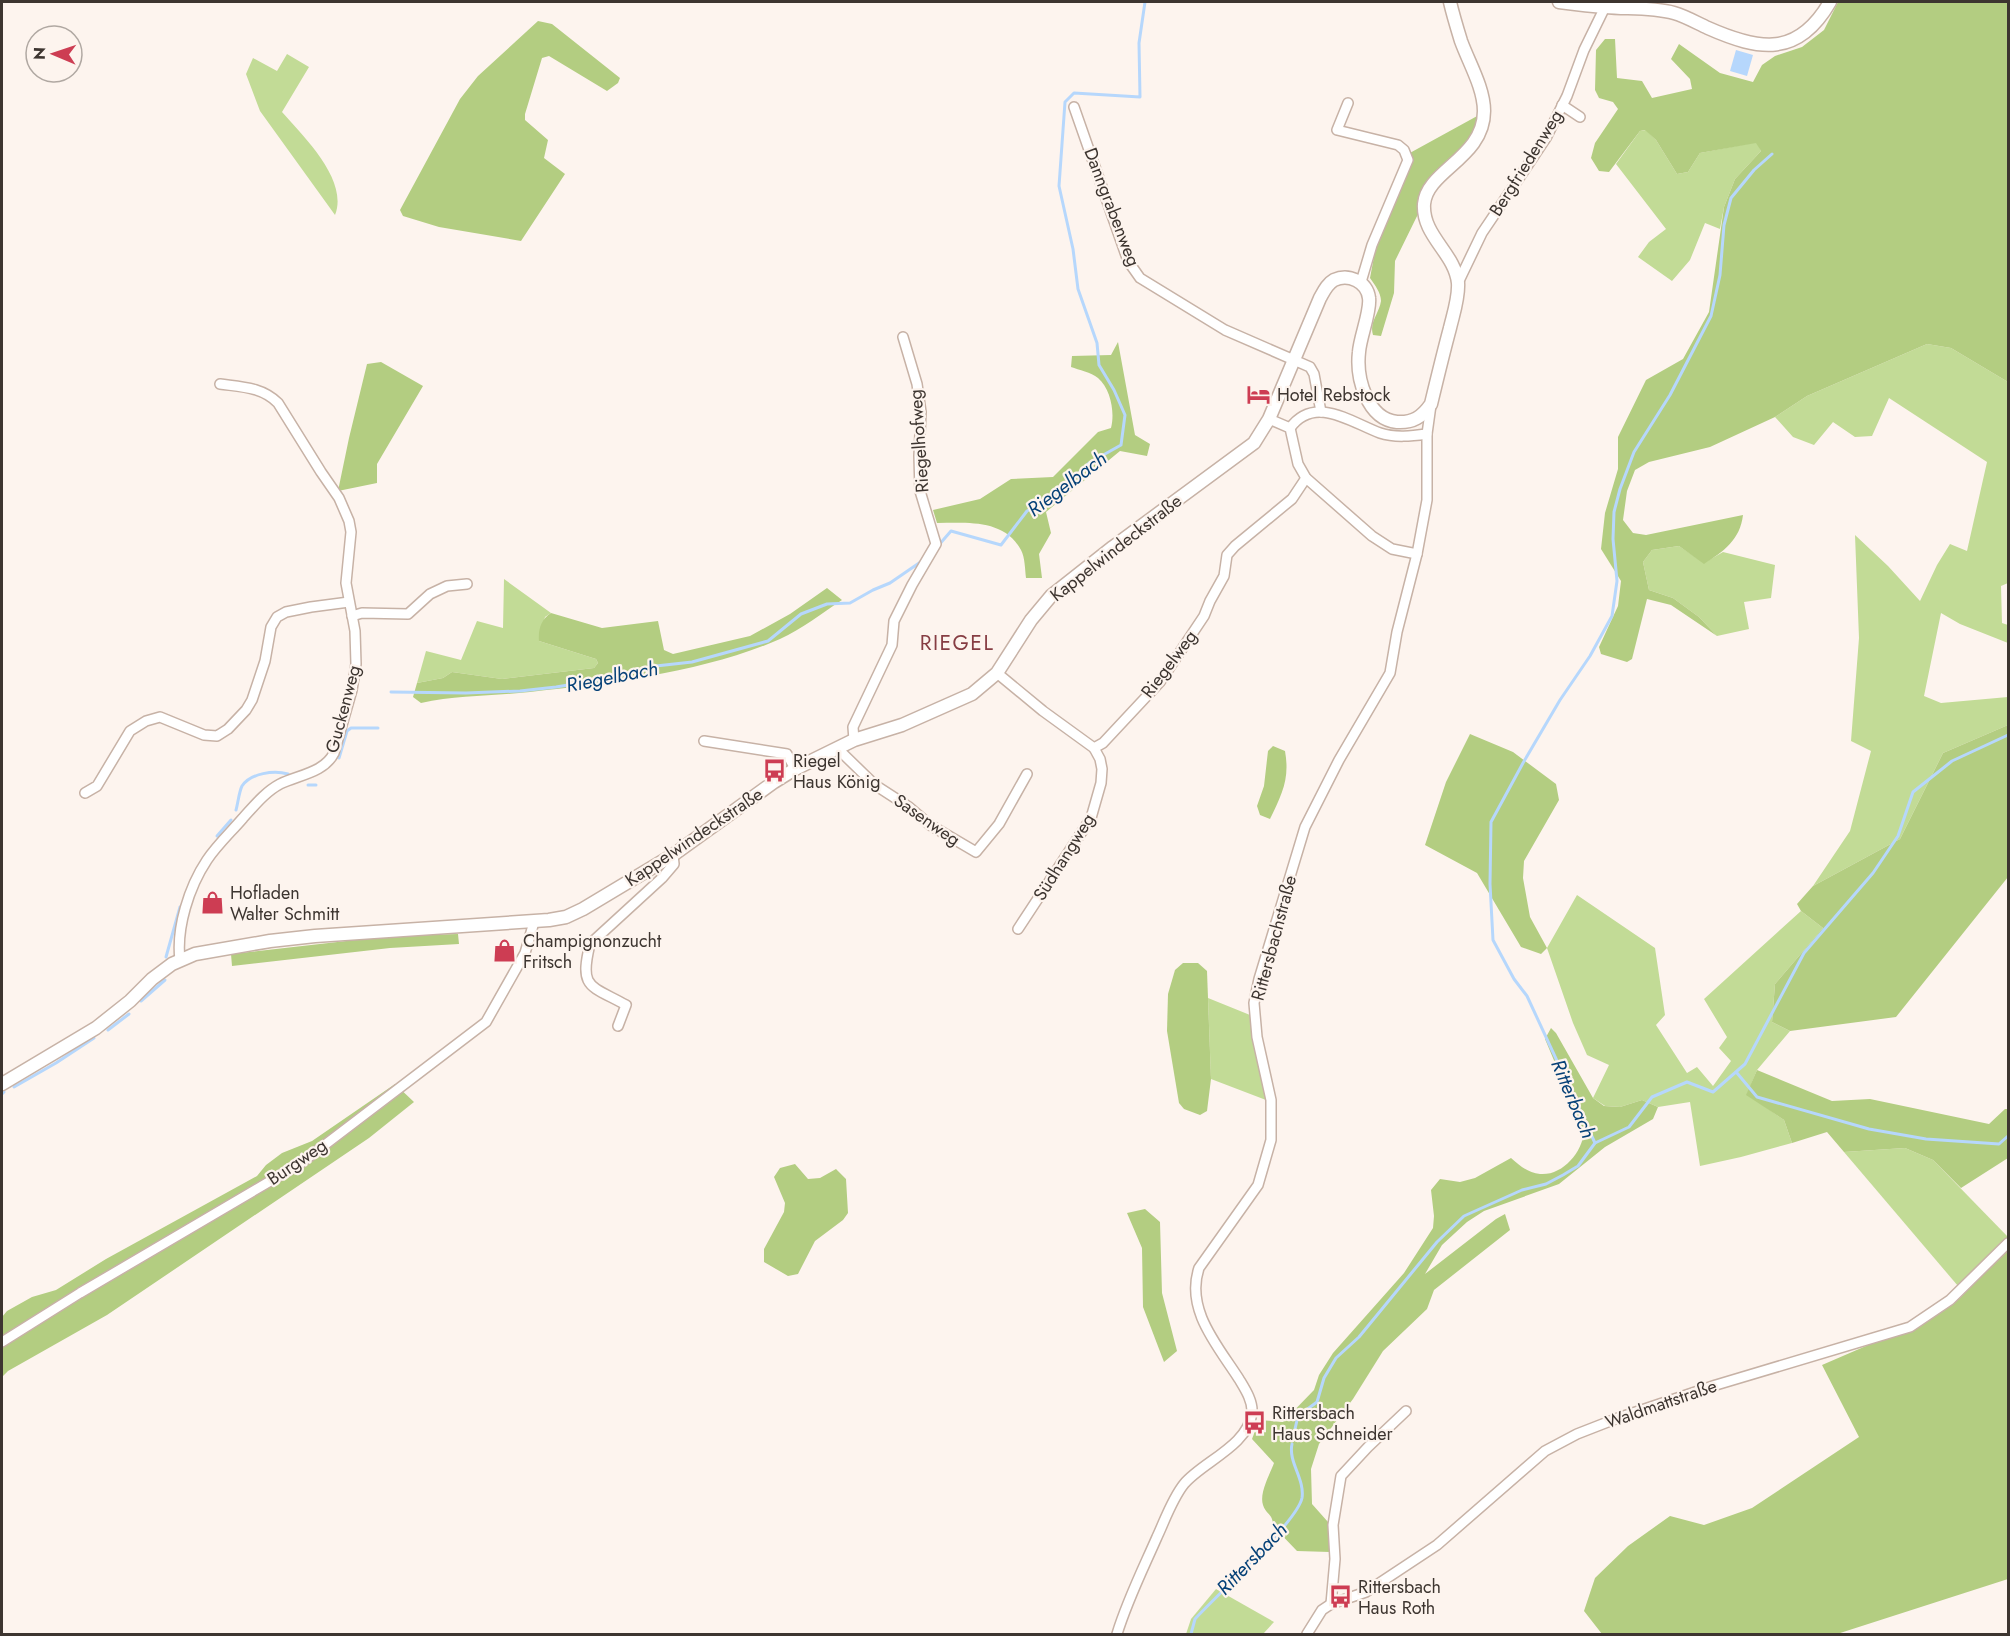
<svg xmlns="http://www.w3.org/2000/svg" width="2010" height="1636" viewBox="0 0 2010 1636" font-family="Jost,sans-serif">
<rect width="100%" height="100%" fill="#fdf4ee"/>
<g fill="#c2db96">
<path d="M287 54 309 67 282 112C303 136 349 180 335 215L260 111 246 74 253 58 277 71Z"/>
<path d="M1646 130 1656 140 1677 174 1688 172 1700 153 1757 142 1761 151 1735 179 1724 207 1720 229 1705 223 1690 260 1672 281 1638 257 1649 242 1666 229 1616 164 1640 131Z"/>
<path d="M1927 344 1951 348 2008 382V583L2001 586 2002 623 2008 625V643L1960 624 1941 613 1924 696 1941 703 2008 697V725L1943 753 1900 839 1813 886 1850 831 1871 751 1851 741 1859 638 1855 535 1888 566 1920 601 1937 565 1950 544 1967 551 1987 462 1889 398 1872 436 1855 437 1833 422 1814 445 1793 437 1775 417 1807 396Z"/>
<path d="M1679 546 1704 563 1723 552 1775 565 1771 598 1744 602 1749 629 1717 636 1699 617 1673 598 1649 590 1643 562 1652 550Z"/>
<path d="M504 579 551 613 545 617 539 641 596 659 598 663 594 668 502 679 452 672 443 678 417 683 426 651 461 660 477 621 503 628Z"/>
<path d="M1577 895 1655 948 1665 1015 1656 1025 1687 1073 1697 1067 1713 1086 1731 1061 1719 1048 1727 1037 1704 999 1801 911 1823 928 1775 984 1772 1022 1790 1031 1757 1070 1747 1094 1784 1120 1792 1143 1741 1157 1700 1166 1690 1102 1658 1107 1642 1100 1620 1107 1605 1106 1593 1098 1609 1065 1587 1055 1573 1023 1547 948Z"/>
<path d="M1208 998 1250 1015 1251 1029 1266 1100 1211 1079Z"/>
<path d="M1905 1148 1933 1160 2008 1237 1958 1286 1844 1152Z"/>
<path d="M1216 1589 1274 1622 1263 1634H1186L1191 1619Z"/>
</g>
<g fill="#b3cd81">
<path d="M1838 2H2008V382L1951 348 1927 344 1807 396 1775 417 1710 447 1649 462 1635 470 1627 491 1623 520 1633 533 1646 535 1743 515C1740 540 1724 551 1704 564L1679 546 1652 550 1643 562 1649 590 1673 598 1699 617 1717 636 1671 605 1647 599 1632 659 1627 662 1601 654 1599 647 1618 606 1621 581 1601 549 1605 513 1618 469V437L1646 380 1683 359 1709 312 1724 207 1735 179 1761 151 1756 143 1700 153 1688 172 1677 174 1656 140 1645 130 1640 131 1609 172 1599 171 1591 158 1595 143 1618 109 1613 102 1599 98 1595 90 1596 50 1605 39H1615L1617 78 1642 81 1652 98 1692 89 1690 79 1671 59 1679 44 1720 73 1753 82 1762 65 1775 56 1802 47 1824 30Z"/>
<path d="M538 21 552 24 620 78 618 83 607 91 549 56 542 58 525 114V120L548 140 544 158 565 174 521 241 439 227 403 216 400 210 460 99 478 76Z"/>
<path d="M1479 115 1473 133 1420 210 1395 261 1394 293 1381 336 1373 335C1369 322 1379 314 1381 301 1381 293 1375 285 1370 278L1376 246 1408 154Z"/>
<path d="M1118 342 1135 435 1150 444 1147 456 1120 451 1046 512 1051 533 1039 554 1042 578H1026C1025 570 1025 557 1021 550 1004 519 968 523 937 523L933 510 980 499 1011 479 1053 477 1098 432 1111 428C1115 413 1111 389 1098 378 1091 372 1079 370 1071 367L1072 356 1111 355Z"/>
<path d="M381 362 423 386 377 464V483L338 491 349 438 367 364Z"/>
<path d="M827 588 842 600C822 613 802 629 780 639 705 672 612 683 530 692 494 696 457 695 421 703L413 697 417 683 443 678 452 672 502 679 594 668 598 663 596 659 539 641C538 630 541 619 551 613L602 628 658 621 664 650 673 654 750 636 790 614Z"/>
<path d="M2008 725V877L1896 1017 1790 1031 1772 1022 1775 984 1823 928 1801 911 1797 904 1813 886 1900 839 1943 753Z"/>
<path d="M1470 734 1513 752 1556 784 1559 800 1524 861 1523 878 1530 917 1547 948 1541 954 1521 947 1477 873 1425 845 1446 782Z"/>
<path d="M1273 746 1285 751C1290 779 1282 794 1270 819L1260 815 1257 806 1264 786 1268 751Z"/>
<path d="M458 934 459 944 390 948 232 966 231 954 390 936Z"/>
<path d="M1183 963H1198L1207 971 1211 1079 1207 1111 1200 1115 1184 1109 1179 1103 1167 1031 1168 994 1175 970Z"/>
<path d="M1551 1028 1556 1033 1593 1098 1604 1106 1620 1107 1642 1100 1658 1107 1653 1119 1605 1147 1559 1184 1484 1211 1467 1222 1442 1245 1425 1274 1496 1219 1505 1214 1510 1230 1434 1290 1427 1309 1383 1351 1353 1399 1319 1444 1311 1469 1312 1504 1328 1522 1330 1552 1297 1551 1273 1526C1273 1513 1266 1515 1263 1505 1259 1493 1270 1474 1274 1463L1252 1439 1259 1420 1283 1422 1314 1390 1319 1375 1333 1353 1404 1273 1433 1228 1434 1216 1431 1190 1440 1179 1460 1182 1475 1178 1511 1158C1519 1165 1528 1173 1540 1174 1562 1176 1582 1153 1584 1132L1545 1039Z"/>
<path d="M1757 1070 1832 1101 1870 1099 1989 1124 2005 1109H2008V1158L1961 1188 1933 1160 1905 1148 1844 1152 1827 1132 1792 1143 1784 1120 1746 1095Z"/>
<path d="M395 1084 414 1102 369 1138 107 1315 8 1371 2 1377V1317L7 1311 32 1297 56 1290 106 1259 257 1176 266 1165 282 1153 312 1141Z"/>
<path d="M795 1164 808 1179 820 1178 836 1169 846 1179 848 1213 843 1220 815 1241 798 1274 788 1276 764 1262V1249L784 1212 785 1203 774 1177 780 1168Z"/>
<path d="M1145 1209 1160 1222 1162 1293 1177 1351 1164 1362 1143 1307 1142 1248 1127 1213Z"/>
<path d="M2008 1249V1579L1837 1634H1602L1584 1611 1595 1578 1628 1546 1670 1516 1704 1525 1752 1508 1859 1437 1822 1365 1910 1327 1960 1298Z"/>
</g>
<path fill="#b6d7fc" d="M1736 50 1753 55 1747 76 1730 71Z"/>
<g fill="none" stroke-linecap="round" stroke-linejoin="round">
<g stroke="#b6d7fc" stroke-width="3">
<path d="M938 546 951 531 1001 545 1027 511 1061 491 1089 463 1121 445 1125 415 1114 390 1099 365 1097 343 1078 289 1073 249 1059 186 1065 102 1074 93 1140 97 1139 43 1145 2"/>
<path d="M391 692 466 693 520 691 556 687 599 680 656 666 692 662 768 641 801 614 827 604 850 603 873 590 890 583 922 561"/>
<path d="M339 758 347 731 351 728H378"/>
<path d="M308 785H316"/>
<path d="M236 810C238 803 239 792 242 786 251 773 274 770 288 774"/>
<path d="M217 836 231 820"/>
<path d="M166 957 180 907"/>
<path d="M141 1001 165 980"/>
<path d="M108 1030 129 1014"/>
<path d="M1737 1073 1757 1097 1869 1129 1926 1139 1999 1144 2008 1136"/>
<path d="M14 1087 56 1063 94 1038"/>
<path d="M2 1094 4 1092"/>
<path d="M1595 1143 1629 1127 1652 1097 1687 1082 1713 1092 1745 1064 1804 953 1873 873 1898 836 1913 792 1952 761 2008 735"/>
<path d="M1295 1429 1298 1416 1317 1402 1324 1378 1336 1358 1359 1337 1437 1242 1464 1216 1522 1190 1546 1184 1563 1175 1578 1166 1595 1143 1527 996 1514 979 1493 940 1490 884 1491 822 1523 763 1560 700 1590 656 1612 616 1617 581 1613 539 1614 512 1620 489 1634 452 1670 395 1711 316 1720 275 1724 225 1731 198 1754 170 1772 154"/>
<path d="M1191 1634 1195 1619C1216 1596 1297 1522 1302 1498 1305 1479 1288 1462 1292 1444"/>
</g>
<defs>
<g id="minor">
<path d="M1348 103 1337 130 1398 145 1404 150 1408 160 1372 245 1361 282"/>
<path d="M1562 105 1580 117"/>
<path d="M1074 107 1128 261 1140 278 1225 330 1310 367 1314 374 1321 412"/>
<path d="M1458 283 1482 233 1546 138 1567 96 1584 50 1605 7"/>
<path d="M1269 419 1290 428 1298 464 1306 478 1372 536 1392 549 1417 554"/>
<path d="M1290 428C1315 394 1352 423 1380 433 1395 438 1412 436 1427 434"/>
<path d="M352 616 362 613 408 614 430 594 447 586 467 584"/>
<path d="M997 673 1043 711 1094 748 1103 743 1160 682 1204 616 1210 601 1224 576 1227 555 1235 546 1292 499 1306 478"/>
<path d="M854 740 853 727 892 645 894 621 912 585 936 544 920 491 919 456 921 412 917 384 903 337"/>
<path d="M704 741 787 754 795 769"/>
<path d="M837 748 875 785 909 807 930 825 976 852 999 824 1027 774"/>
<path d="M85 793 97 786 130 731 146 721 160 717 204 735 217 736 228 729 246 710 252 700 265 661 271 627 277 617 286 612 311 607 349 602"/>
<path d="M1018 929 1091 818 1101 783 1102 769 1100 759 1094 748"/>
<path d="M180 960C176 928 189 887 207 860 217 845 231 832 243 818 254 806 265 792 280 784 298 775 324 773 334 753L352 690 356 664 355 631 346 583 351 532 349 521 339 498 321 472 278 403C262 387 242 387 220 384"/>
<path d="M618 1026 626 1005C590 985 579 989 590 944L662 878 674 864 673 855"/>
<path d="M2 1342 80 1293 301 1163 486 1022 525 953 534 922"/>
<path d="M1331 1604 1335 1559 1333 1525 1341 1476 1368 1447 1406 1411"/>
<path d="M1117 1634C1127 1601 1143 1569 1157 1537 1165 1520 1172 1499 1184 1484 1202 1462 1248 1446 1252 1413 1253 1401 1245 1389 1239 1379 1218 1346 1185 1310 1199 1268L1258 1185 1271 1140V1100L1257 1037 1254 1003 1259 979 1305 827 1339 760 1390 673 1397 632 1417 554 1427 500V434L1431 405"/>
<path d="M1307 1634 1322 1610 1331 1604 1366 1592 1437 1545 1545 1451 1577 1434 1618 1418 1716 1385 1910 1327 1950 1300 2008 1243"/>
</g>
<g id="tertiary">
<path d="M1559 2C1574 4 1589 6 1605 7 1628 9 1651 7 1674 13 1685 16 1697 23 1708 28 1760 51 1798 57 1830 2"/>
<path d="M2 1084 96 1028 130 1001 152 979 172 964 195 954 270 941 315 936 549 920 566 917 583 909 673 855 774 782 795 769 854 740 902 725 972 694 997 673 1031 620 1051 596 1113 547 1254 443 1269 419 1320 298C1324 291 1327 284 1334 280 1349 273 1367 282 1369 298 1371 311 1360 337 1359 352 1356 378 1367 419 1397 422 1413 423 1422 417 1431 404 1437 379 1443 354 1450 328 1453 315 1459 298 1458 283 1455 253 1422 236 1424 204 1427 170 1484 158 1484 111 1484 88 1469 63 1461 41 1457 28 1453 15 1450 2"/>
</g>
</defs>
<use href="#minor" stroke="#c7b2a6" stroke-width="12"/>
<use href="#tertiary" stroke="#c7b2a6" stroke-width="15"/>
<use href="#minor" stroke="#fff" stroke-width="9"/>
<use href="#tertiary" stroke="#fff" stroke-width="12"/>
</g>
<defs>
<symbol id="hotel-bare" viewBox="-9 -9 18 18"><path d="M-6-4.5h1.5V1H6V5H4.5V3h-9V5H-6ZM-4 0a1.8 1.8 0 1 1 3.6 0ZM.5 0V-2.5h3Q6-2.5 6 0Z" fill="#cd3d53" stroke="#fdf4ee" stroke-width="2.5" paint-order="stroke"/></symbol>
<symbol id="bus-bare" viewBox="-9 -9 18 18"><path d="M-5-6H5V4H4V6H2V4H-2V6H-4V4H-5ZM-3.5-4V0h7V-4ZM-3.5 1.2v1.5H-2V1.2ZM2 1.2v1.5H3.5V1.2Z" fill="#cd3d53" stroke="#fdf4ee" stroke-width="2.5" paint-order="stroke"/></symbol>
<symbol id="shop-bare" viewBox="-9 -9 18 18"><path d="M-5-2.5h2.3a2.7 3.5 0 0 1 5.4 0H5L5.5 6h-11ZM-1.5-2.5h3a1.5 2.3 0 0 0-3 0Z" fill="#cd3d53" stroke="#fdf4ee" stroke-width="2.5" paint-order="stroke"/></symbol>
</defs>
<g fill-rule="evenodd">
<use href="#hotel-bare" x="1242" y="378" width="33" height="33"/>
<use href="#bus-bare" x="758" y="754" width="33" height="33"/>
<use href="#shop-bare" x="196" y="886" width="33" height="33"/>
<use href="#shop-bare" x="488" y="934" width="33" height="33"/>
<use href="#bus-bare" x="1238" y="1406" width="33" height="33"/>
<use href="#bus-bare" x="1324" y="1580" width="33" height="33"/>
</g>
<g text-anchor="middle" dominant-baseline="central" stroke-width="4.5" stroke-linejoin="round" paint-order="stroke">
<g font-size="18" fill="#3d3530" stroke="#fdf4ee">
<text transform="translate(1526 163) rotate(-58)">Bergfriedenweg</text>
<text transform="translate(1112 207) rotate(69)">Danngrabenweg</text>
<text transform="translate(919 441) rotate(-94)">Riegelhofweg</text>
<text transform="translate(1116 548) rotate(-38)">Kappelwindeckstraße</text>
<text transform="translate(1169 664) rotate(-53)">Riegelweg</text>
<text transform="translate(343 709) rotate(-75)">Guckenweg</text>
<text transform="translate(927 820) rotate(35)">Sasenweg</text>
<text transform="translate(694 837) rotate(-34)">Kappelwindeckstraße</text>
<text transform="translate(1064 857) rotate(-58)">Südhangweg</text>
<text transform="translate(1274 938) rotate(-75)">Rittersbachstraße</text>
<text transform="translate(297 1162) rotate(-34)">Burgweg</text>
<text transform="translate(1661 1404) rotate(-19)">Waldmattstraße</text>
</g>
<g font-size="18" fill="#3d3530" stroke="#fdf4ee" text-anchor="start">
<text x="1277" y="395">Hotel Rebstock</text>
<text x="793" y="761">Riegel<tspan x="793" dy="21">Haus König</tspan></text>
<text x="230" y="893">Hofladen<tspan x="230" dy="21">Walter Schmitt</tspan></text>
<text x="523" y="941">Champignonzucht<tspan x="523" dy="21">Fritsch</tspan></text>
<text x="1272" y="1413">Rittersbach<tspan x="1272" dy="21">Haus Schneider</tspan></text>
<text x="1358" y="1587">Rittersbach<tspan x="1358" dy="21">Haus Roth</tspan></text>
</g>
<g font-size="20" font-style="italic" fill="#064177" stroke="#fdf4ee">
<text transform="translate(1067 484) rotate(-37)">Riegelbach</text>
<text transform="translate(612 677) rotate(-11)">Riegelbach</text>
<text transform="translate(1573 1099) rotate(67)">Ritterbach</text>
<text transform="translate(1252 1559) rotate(-46)">Rittersbach</text>
</g>
<g font-size="21" letter-spacing="1.5" fill="#863d43" stroke="#fdf4ee">
<text x="957" y="643">RIEGEL</text>
</g>
</g>
<rect width="2010" height="1636" fill="none" stroke="#3d3530" stroke-width="6"/>
<g transform="translate(54 54) rotate(272)"><circle r="28" fill="#fdf4ee" stroke="#b0a8a2" stroke-width="1.5"/>
<path d="M0-4.5L10 22L0 15L-10 22Z" fill="#cd3d53"/>
<text y="-9" font-size="16" font-weight="bold" text-anchor="middle" fill="#3d3530">N</text>
</g>
</svg>
